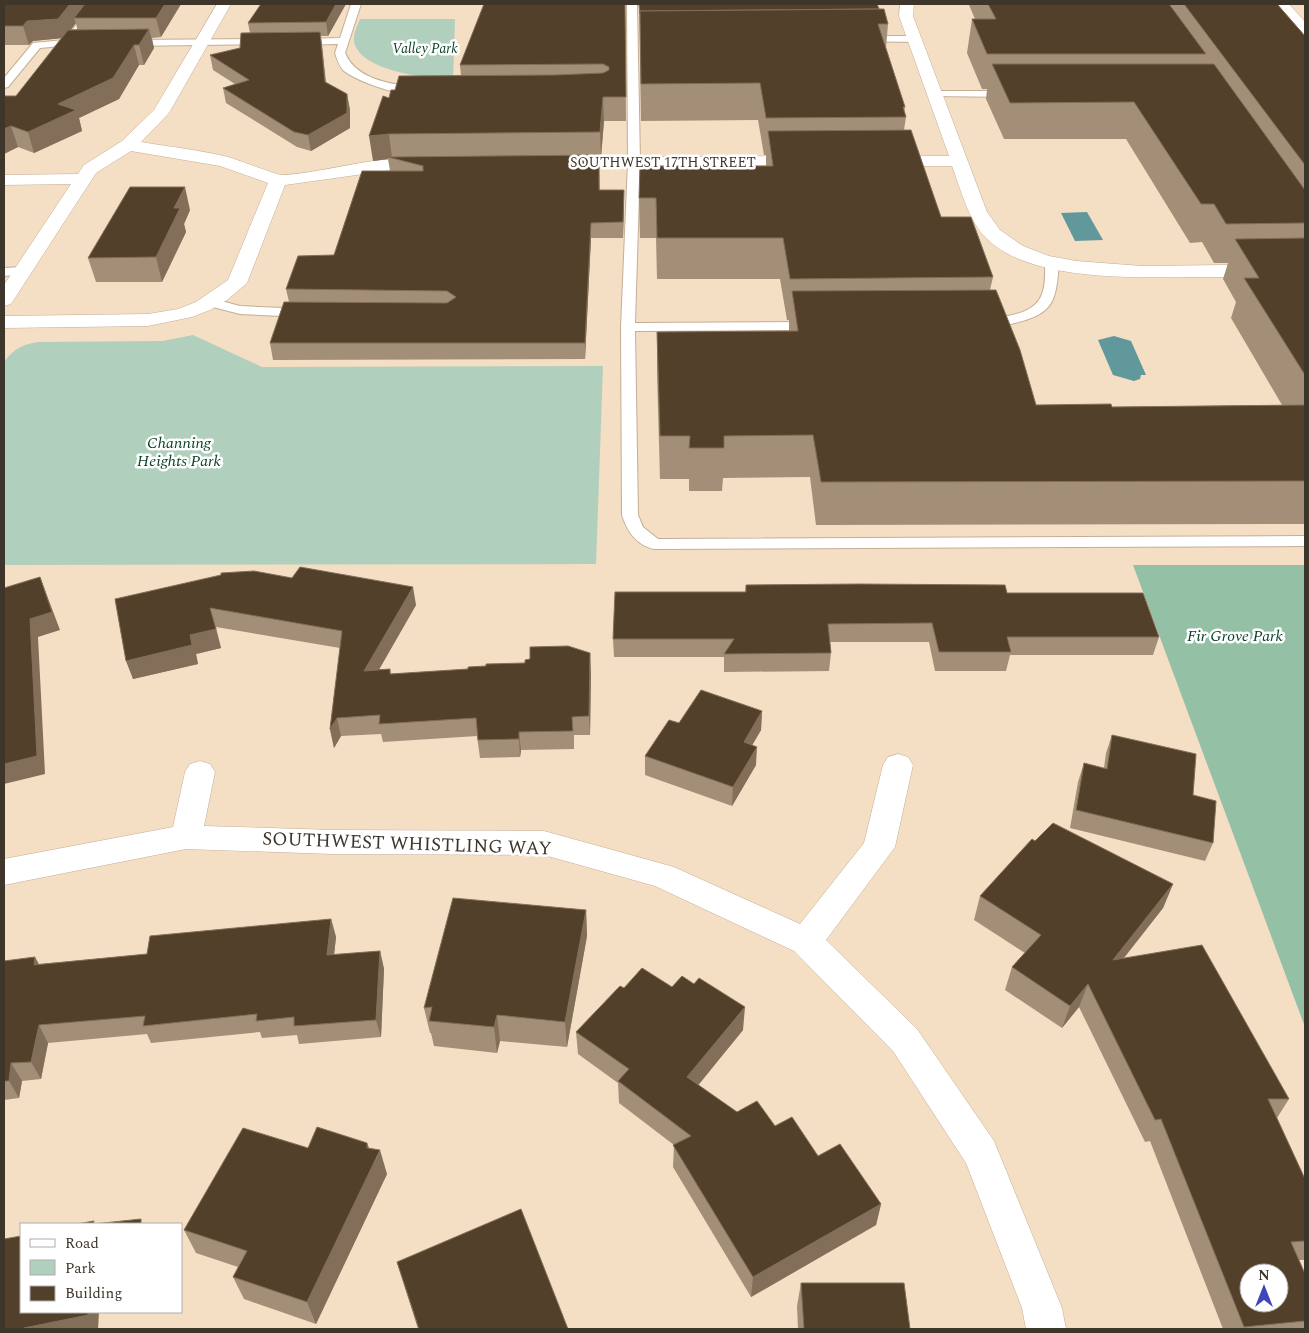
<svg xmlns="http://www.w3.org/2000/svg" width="1309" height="1333" viewBox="0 0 1309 1333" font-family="Spectral,serif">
<rect width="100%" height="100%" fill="#f4dec4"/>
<g fill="#b0cfbc">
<path d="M360 19H455L453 80C429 78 361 72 354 42 353 34 357 26 360 19Z"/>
<path d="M193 335 262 367 603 366 596 564 4 565V362C14 349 21 345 38 342L163 341Z"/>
</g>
<path fill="#94c0a6" d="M1133 565H1305V1027Z"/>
<g fill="#60989b">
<path d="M1087 212 1103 240 1075 241 1061 213Z"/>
<path d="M1114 336 1131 341 1146 375H1141L1140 379 1134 381 1113 375 1098 340Z"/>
</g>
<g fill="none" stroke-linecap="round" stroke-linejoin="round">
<defs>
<g id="service">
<path d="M92 4H102L72 45 40 48 8 87 4 88V78L33 43 65 40Z"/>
<path d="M351 4H361L345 53C358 83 396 83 424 90V94C406 99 358 82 344 71 339 66 337 59 335 53L338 44 297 45 292 42 297 39 340 38Z"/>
<path d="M627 4H637L640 162 635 323 815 322 822 326 815 330 635 331 638 515 643 527 658 539 1305 536V546L654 549C636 545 627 531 622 515L621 327 628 162Z"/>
<path d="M863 36H915L920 39 915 42 859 41V37Z"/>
<path d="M264 39 268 40V44L127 46 122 43 127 40Z"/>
<path d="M935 91H1010L1015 94 1010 97 931 96 930 94Z"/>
<path d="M1052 258 1059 262C1056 303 1054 314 1011 324 1001 326 989 329 980 327L978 324 980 321C1000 316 1034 317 1042 294 1046 284 1045 272 1045 262Z"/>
<path d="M22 267 29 271 27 274 4 276V268Z"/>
<path d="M210 298 240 306 305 309 312 313 305 317 240 314 205 305 203 302 205 299Z"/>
</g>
<g id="minor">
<path d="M217 4H231L169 113 141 142C170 147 200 150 228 157 239 160 276 175 282 175 327 173 388 151 431 161L434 165 431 169 392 170 285 185 247 283 227 300 210 310 192 317 148 326 4 328V316L148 314 178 309 196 302 228 280 268 183 220 166 131 151 96 173 11 304 4 306V285L71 184 4 185V175L78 174 84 165 122 141 154 110Z"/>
<path d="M900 4H914L913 16 987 212 1000 230 1023 246 1049 256 1076 261 1142 266 1305 264V276C1270 277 1234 277 1199 277 1140 277 1031 283 986 238 968 219 961 190 952 166H883L877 165 874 161 877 157 883 156H949L899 16Z"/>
<path d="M1274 4H1289L1305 22V35L1300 34Z"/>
<path d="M803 156 809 157 812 161 809 165 563 168 557 167 554 163 557 159 563 158Z"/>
<path d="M898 754 908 757 913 765 895 847 826 940 917 1029 994 1141 1062 1308 1066 1329H1026L1022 1308 966 1163 893 1051 794 951 655 886 544 855 333 854 186 849 4 885V859L173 827 185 772 190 764 200 761 210 764 215 772 204 826 333 830 544 831 674 867 800 924 864 843 883 765 888 757Z"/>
</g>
</defs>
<use href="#service" stroke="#c4ae96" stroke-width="2"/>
<use href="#minor" stroke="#c4ae96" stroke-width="1"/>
<use href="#service" fill="#fff" fill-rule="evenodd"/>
<use href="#minor" fill="#fff" fill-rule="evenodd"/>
</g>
<g fill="#a38f78" fill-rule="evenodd">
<path d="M4 4H181L161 37 152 38 154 48 144 65H139L119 99 79 118 82 131 34 153 18 147 4 154V96H16L61 38 33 41 29 45H4ZM76 23 77 29 71 30Z"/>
<path d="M346 4 328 36H321L326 82 347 94 350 110V128L311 151 297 147 226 103 223 88 235 84 213 70 210 55 240 48 250 33 248 23Z"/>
<path d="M484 4H625L626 121H604L601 157H599L600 190H624L623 238H591L585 359 273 360 270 343 289 302 286 289 334 255 390 171 388 159 373 161 389 98 395 90 461 76 460 65Z"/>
<path d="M638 4H877L879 9 888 24 886 48 905 107 904 112 906 117 904 130 941 217 993 277 990 290 1036 405 1112 407 1282 405 1231 318 1236 302 1223 279 1228 263H1214L1202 242 1190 243 1126 139H1004L986 99 987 89H982L967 53 972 19H975L969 5V4H1277L1305 36V524L816 525 810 477 723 478 722 491H689V479H660L657 373V332L789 331V320H787L780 279H657L656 238H640L639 198 766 166V155H764L758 120 641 121 639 4Z"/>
<path d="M190 210 184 224 186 232 162 282H96L88 258Z"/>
<path d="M746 585 1007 593 1159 637 1153 655H1010L1006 671H935L929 642H830L831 653 829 671 724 672V657H614L613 639 745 592Z"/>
<path d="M115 599 416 605 379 669H390L391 674 591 672 590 735H574V749L521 750 520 757 480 758 477 736 383 742 381 734 341 736 334 748 330 729 340 648 216 627 221 648 196 654 198 664 133 679Z"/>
<path d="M762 711 761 730 752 745 756 765 732 806 645 775V756L679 723Z"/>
<path d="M1112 735 1193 795 1213 843 1205 861 1070 828 1078 782 1084 763 1104 768 1106 753Z"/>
<path d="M1035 841 1173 884 1163 908 1124 958 1289 1099 1277 1118 1305 1179V1260H1299L1305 1274V1329H1223L1150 1141 1145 1142 1079 1007 1062 1028 1005 990 1012 967 1025 953 974 920 980 896Z"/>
<path d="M586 910 587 936 567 1047 500 1041 497 1053 434 1046 431 1033H430L424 1008Z"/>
<path d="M331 919 336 937 334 955 380 951 384 969 381 1037 299 1044 297 1035 262 1038 260 1032 151 1043 147 1034 48 1043 41 1079 22 1081 19 1098 4 1100V961L39 964 147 954Z"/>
<path d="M672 987 743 1030 698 1085 737 1112 775 1126 818 1156 881 1204 876 1225 751 1297 673 1167 674 1145 619 1103 618 1083 578 1054 576 1032 624 988Z"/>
<path d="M367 1143 369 1148 387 1174 316 1324 244 1299 233 1277 238 1267 196 1253 184 1230 308 1148Z"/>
<path d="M397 1262 568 1329H418Z"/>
<path d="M801 1283 910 1329H798L797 1306Z"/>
</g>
<g fill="#836f59">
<path d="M70 4H91L74 18 76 23 64 38 33 41 29 45 23 26 27 21Z"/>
<path d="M165 4H181L161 37 156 18Z"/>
<path d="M336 4H346L328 36 326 22Z"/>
<path d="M149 29 154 48 144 65 139 45Z"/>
<path d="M320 32 322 46 327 97 325 82Z"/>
<path d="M134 45 139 65 119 99 79 118 82 131 34 153 28 132 58 104Z"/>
<path d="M347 94 350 110V128L311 151 308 135Z"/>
<path d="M603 97 604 121 601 157 600 132Z"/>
<path d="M11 126 18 147 4 154V129Z"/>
<path d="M389 134 392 158 388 157V159L373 161 369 136Z"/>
<path d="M185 187 190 210 184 224 186 232 162 282 156 257 174 208Z"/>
<path d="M624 190V205L623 238V222Z"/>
<path d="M591 223V238L585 359V343Z"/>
<path d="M40 577 60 630 38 637 45 774 4 784V764L30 619Z"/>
<path d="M413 587 416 605 368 689 364 671Z"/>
<path d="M210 608 221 648 196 654 198 664 133 679 126 661 190 635Z"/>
<path d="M590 653 591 672 590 735 589 716Z"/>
<path d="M762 711 761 730 743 761 744 742Z"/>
<path d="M337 718 341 736 334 748 330 729Z"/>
<path d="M519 732 521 750 520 757 519 739Z"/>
<path d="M757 747 756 765 732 806 733 787Z"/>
<path d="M1173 884 1163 908 1104 983 1113 960Z"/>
<path d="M586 910 587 936 567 1047 565 1022Z"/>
<path d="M331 919 336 937 332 973 327 955Z"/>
<path d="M380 951 384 969 381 1037 376 1020Z"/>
<path d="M35 957 45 975 34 965Z"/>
<path d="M1088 984 1079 1007 1062 1028 1070 1006Z"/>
<path d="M745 1007 743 1030 687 1099V1077Z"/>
<path d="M497 1015 500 1041 497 1053 494 1027Z"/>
<path d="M39 1025 48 1043 41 1079 31 1062Z"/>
<path d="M11 1063 22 1081 19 1098 9 1081Z"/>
<path d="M367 1143 374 1164 380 1150 387 1174 316 1324 307 1302 367 1148Z"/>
<path d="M881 1204 876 1225 751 1297 753 1277Z"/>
<path d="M88 1312H99L98 1329H24V1328Z"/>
</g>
<g fill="#52402b" stroke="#836f59" fill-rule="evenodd">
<path d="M4 4H70L58 19 27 21 23 26H4Z"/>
<path d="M85 4H165L156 18H74Z"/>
<path d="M261 4H336L326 22 248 23Z"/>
<path d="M484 4H625L626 97H603L600 132 389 134 369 136 383 96 389 98 391 90H395L399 76 555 75 603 73 609 70V67L603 64 460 65Z"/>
<path d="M639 4H877L879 9 640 11V14Z"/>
<path d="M988 4H1169L1206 54H987L972 19H996Z"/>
<path d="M1184 4H1277L1305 36V165Z"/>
<path d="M884 9 888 24H878L905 107H903L906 117 766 118 760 83 641 84 640 11Z"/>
<path d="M149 29 139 45H134L113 78 58 104 76 110 28 132 11 126 4 129V96H16L68 30Z"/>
<path d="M320 32 325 82 347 94V113L308 135 294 132 223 88 249 80 210 55 240 48 241 33Z"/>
<path d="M992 64H1214L1305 190V223L1226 224 1214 204H1201L1134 102 1010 103Z"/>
<path d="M911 130 941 217H971L993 277 790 279 783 238H657L656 198H639L640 166H773L768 131Z"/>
<path d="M599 155V190H624L623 222 591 223 585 343H270L284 302 447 303 456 297 447 291 286 289 298 256 334 255 362 171H423V166L388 157H390Z"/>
<path d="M130 187H185L174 208H180L156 257 88 258Z"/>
<path d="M1305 238V375L1244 278H1259L1235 239Z"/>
<path d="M996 290 1020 350 1036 405 1111 404 1112 407 1305 405V481L821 482 813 435 724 436V448H689L690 436H660L657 332 798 331 792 291Z"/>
<path d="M300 567 413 587 364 671 390 669V674L468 669V667L486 666V664L525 663V660L530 659V647L568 646 590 653 589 716 572 717 573 731 519 732V739L478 740 476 718 379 724 380 715 337 718 330 729 342 631 210 608 216 629 190 635 192 645 126 661 115 599 221 575V573L254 571 292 578Z"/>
<path d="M40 577 52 612 30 619 37 756 4 764V588Z"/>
<path d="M858 584 1005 585 1007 593H1143L1159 637H1007L1011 652H939L932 623 828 624 831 653 724 654 734 639H613L615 592H746V585Z"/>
<path d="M701 690 762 711 744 742 757 747 733 787 645 756 669 720 679 723Z"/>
<path d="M1112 735 1196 754 1193 795 1216 801 1213 843 1076 810 1084 763 1107 769Z"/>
<path d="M1053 823 1173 884 1113 960 1202 945 1289 1099H1268L1305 1179V1241L1291 1242 1305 1274V1321L1244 1327 1161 1119 1155 1120 1088 984 1070 1006 1012 967 1041 935 980 896 1032 839 1035 841ZM1249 1273H1279V1303H1249Z"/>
<path d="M453 898 586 910 565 1022 497 1015 494 1027 429 1021 432 1007 424 1008Z"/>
<path d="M331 919 327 955 380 951 376 1020 294 1026V1017L256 1021 257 1014 143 1026 145 1016 39 1025 31 1062 11 1063 9 1081H4V961L35 957 34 965 147 954 150 936Z"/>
<path d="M642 968 672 987 682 976 694 984 699 978 745 1007 687 1077 737 1112 757 1101 775 1126 792 1117 818 1156 840 1144 881 1204 753 1277 673 1145 691 1136 618 1081 629 1069 576 1032 620 986 624 988Z"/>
<path d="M317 1127 367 1143V1148L380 1150 307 1302 233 1277 247 1251 184 1230 243 1128 308 1148Z"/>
<path d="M521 1209 568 1329H419L397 1262Z"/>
<path d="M141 1219V1224H94Z"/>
<path d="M94 1221 93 1224H77Z"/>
<path d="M21 1236V1312H88V1315L24 1328V1329H4V1239Z"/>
<path d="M801 1283H904L910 1329H804Z"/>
</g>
<g text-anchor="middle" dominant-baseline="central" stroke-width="5" stroke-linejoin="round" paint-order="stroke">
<g font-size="14" font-style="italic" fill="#094229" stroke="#fff">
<text x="425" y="48">Valley Park</text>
</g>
<g font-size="14" fill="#3e352b" stroke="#fff">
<text x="663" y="162">SOUTHWEST 17TH STREET</text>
</g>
<g font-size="16" font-style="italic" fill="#094229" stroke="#fff">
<text x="179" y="443">Channing<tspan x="179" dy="18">Heights Park</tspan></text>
<text x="1235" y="636">Fir Grove Park</text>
</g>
<g font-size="19" fill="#3e352b" stroke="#fff">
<text transform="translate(407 844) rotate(2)">SOUTHWEST WHISTLING WAY</text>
</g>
</g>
<rect width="1309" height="1333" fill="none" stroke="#3e352b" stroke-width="10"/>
<rect x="20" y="1223" width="162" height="90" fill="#ffffff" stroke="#b2aeaa"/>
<rect x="30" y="1239" width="25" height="8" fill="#ffffff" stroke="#b2aeaa"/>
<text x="65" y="1248" font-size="15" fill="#3e352b">Road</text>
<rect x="30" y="1260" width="25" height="15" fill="#b0cfbc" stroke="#b2aeaa"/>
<text x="65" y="1273" font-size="15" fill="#3e352b">Park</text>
<rect x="30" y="1286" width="25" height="15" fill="#52402b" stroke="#b2aeaa"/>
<text x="65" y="1298" font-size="15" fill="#3e352b">Building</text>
<g transform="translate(1264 1288)"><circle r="24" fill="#ffffff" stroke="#b2aeaa"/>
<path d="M0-4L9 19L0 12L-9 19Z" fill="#4145ba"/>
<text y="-8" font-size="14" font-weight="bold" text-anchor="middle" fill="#3e352b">N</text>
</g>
</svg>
